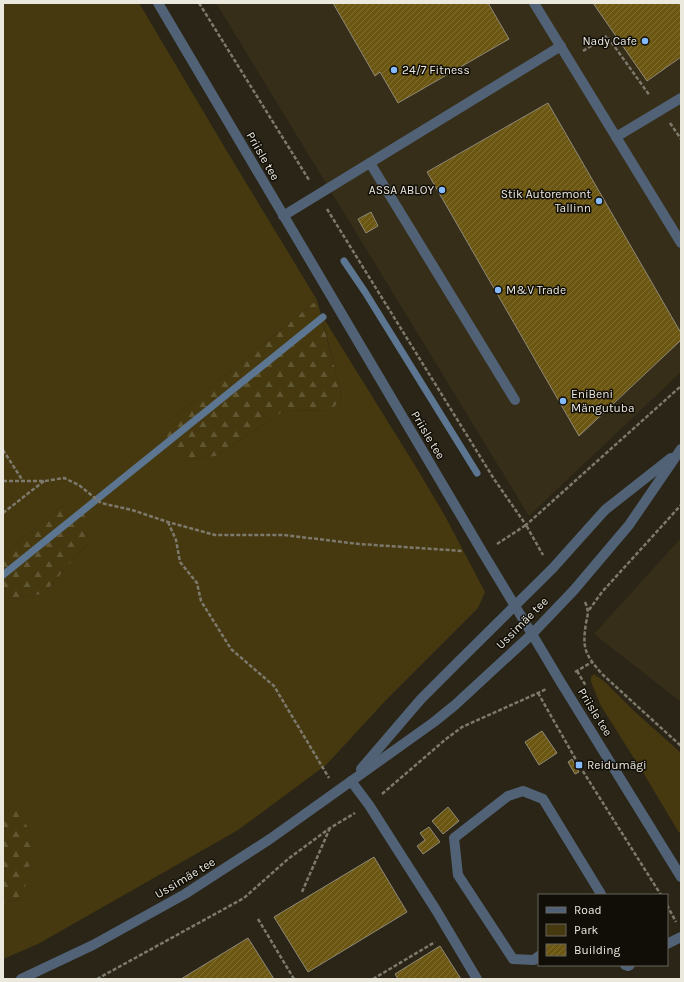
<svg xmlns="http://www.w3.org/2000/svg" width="684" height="982" viewBox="0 0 684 982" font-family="Karla,sans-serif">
<defs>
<pattern id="forest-firs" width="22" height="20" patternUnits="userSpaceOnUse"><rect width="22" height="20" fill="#463910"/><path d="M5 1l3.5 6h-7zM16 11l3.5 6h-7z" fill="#615632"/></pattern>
<pattern id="building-hatch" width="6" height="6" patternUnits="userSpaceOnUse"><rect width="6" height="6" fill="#6b5612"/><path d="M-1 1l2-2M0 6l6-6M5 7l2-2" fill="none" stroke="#806e34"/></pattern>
</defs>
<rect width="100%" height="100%" fill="#2a2516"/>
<g fill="#362e19">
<path d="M216 3H681V372L529 516Z"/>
<path d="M681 538V702L594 634Z"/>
</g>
<g fill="#463910">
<path d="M3 3H139L228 153 317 300 204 393 163 425 181 461 216 456 285 410 331 411 342 397 321 314 416 467 445 516 485 592 478 608 387 699 326 765 238 830 38 944 3 959V903L23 898 15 803 3 816V599L43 594 90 541 89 516 62 506 3 555Z"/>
<path d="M594 674 605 682 635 712 681 753V834L678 831 644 774 601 706 591 682V677Z"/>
</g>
<g fill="url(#forest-firs)">
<path d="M317 300 342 397 331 411 285 410 216 456 181 461 162 438 163 425 204 393Z"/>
<path d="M62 506 90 516V541L43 594 3 599V555Z"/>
<path d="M15 803 34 840 23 898 3 903V816Z"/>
</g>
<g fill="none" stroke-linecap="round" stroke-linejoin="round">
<g stroke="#5c7691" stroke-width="7">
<path d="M344 261 365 292 477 473"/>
<path d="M3 575 323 317"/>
</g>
</g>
<g fill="url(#building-hatch)" stroke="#8f8977">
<path d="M333 3H488L509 39 398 103 380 72 375 76Z"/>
<path d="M593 3H681V57L647 81Z"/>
<path d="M548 103 681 333V340L579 436 427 172Z"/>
<path d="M371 212 378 226 366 233 358 219Z"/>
<path d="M542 731 557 753 539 765 525 742Z"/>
<path d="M572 759 579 772 575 774 568 762Z"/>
<path d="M448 807 459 821 443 834 432 821Z"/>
<path d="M429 827 440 842 423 854 417 846 425 840 420 833Z"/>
<path d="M374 857 407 912 308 972 274 917Z"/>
<path d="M248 938 274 979H181Z"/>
<path d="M440 946 461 979H398L395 974Z"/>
</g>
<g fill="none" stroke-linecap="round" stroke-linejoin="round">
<g stroke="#7d796c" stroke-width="2.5" stroke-dasharray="4 2" stroke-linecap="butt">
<path d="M199 3 309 180"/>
<path d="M583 51 607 36 650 96"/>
<path d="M670 123 681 139"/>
<path d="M327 209 494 479 526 525 681 386"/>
<path d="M3 450 23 481"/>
<path d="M3 481H45L64 478 79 485 101 503 132 510 168 522 215 535H284L359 544 463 551"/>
<path d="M3 513 44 481"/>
<path d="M168 522 176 540 180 562 197 583 201 601 231 649 274 686 329 778"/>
<path d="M497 544 526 525 543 555"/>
<path d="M585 602C589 611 588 614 586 623 582 649 585 654 602 674L681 746"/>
<path d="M589 610 602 592 681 505"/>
<path d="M577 671 586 686"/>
<path d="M575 672 592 662"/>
<path d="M538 693 579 765 661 895"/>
<path d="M382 794 446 739 462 727 538 693 546 689"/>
<path d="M302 892 330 828"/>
<path d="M667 905 676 922"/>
<path d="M258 919 294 979"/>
<path d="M97 979 244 898 288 859 330 828 355 813"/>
<path d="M373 979 435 942"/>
</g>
<g stroke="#516276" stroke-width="10">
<path d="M534 3 681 243"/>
<path d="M616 137 681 98"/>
<path d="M370 163 515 400"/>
<path d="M283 216 561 46"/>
<path d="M667 944 681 937"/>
<path d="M539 956 534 960 513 959 458 875 454 838 508 796 523 791 543 799 601 894V895"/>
<path d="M625 965 628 966 630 965"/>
</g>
<g stroke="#516276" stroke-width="10">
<path d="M158 3 483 553 532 634"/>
<path d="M351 781 369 805 436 910 477 979"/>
</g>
<g stroke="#516276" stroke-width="10">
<path d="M532 634 560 681 681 877"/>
<path d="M361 769 421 699 458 662 553 568 605 510 671 458"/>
<path d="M21 979 93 945 185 894 270 839 434 722 455 705 532 634 574 590 629 525 681 449"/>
</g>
</g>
<g fill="#86bbfb" stroke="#110e08" stroke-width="1.5">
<circle cx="645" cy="41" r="4"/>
<circle cx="394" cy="70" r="4"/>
<circle cx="442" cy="190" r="4"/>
<circle cx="599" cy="201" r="4"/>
<circle cx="498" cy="290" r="4"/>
<circle cx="563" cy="401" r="4"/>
<rect x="575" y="761" width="8" height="8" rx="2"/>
</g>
<g text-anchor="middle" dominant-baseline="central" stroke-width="3" stroke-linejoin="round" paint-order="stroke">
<g font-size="12" fill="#ebe8de" stroke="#110e08" text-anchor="start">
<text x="637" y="41" text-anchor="end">Nady Cafe</text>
<text x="402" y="70">24/7 Fitness</text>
<text x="434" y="190" text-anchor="end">ASSA ABLOY</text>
<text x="591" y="194" text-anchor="end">Stik Autoremont<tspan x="591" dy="14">Tallinn</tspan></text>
<text x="506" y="290">M&amp;V Trade</text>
<text x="571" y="394">EniBeni<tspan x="571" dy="14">Mängutuba</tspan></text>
<text x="587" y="765">Reidumägi</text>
</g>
<g font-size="12" fill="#ebe8de" stroke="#110e08">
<text transform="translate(263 156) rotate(60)">Priisle tee</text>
<text transform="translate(428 435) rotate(59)">Priisle tee</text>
<text transform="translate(522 623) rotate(-45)">Ussimäe tee</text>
<text transform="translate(595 712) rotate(58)">Priisle tee</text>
<text transform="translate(185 878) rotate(-31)">Ussimäe tee</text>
</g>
</g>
<rect width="684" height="982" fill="none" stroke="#ebe8de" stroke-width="8"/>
<rect x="538" y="894" width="130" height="72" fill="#110e08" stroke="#68655e"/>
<rect x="546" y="907" width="20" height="6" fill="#516276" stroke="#68655e"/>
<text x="574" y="914" font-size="12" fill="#ebe8de">Road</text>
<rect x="546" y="924" width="20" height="12" fill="#463910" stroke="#68655e"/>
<text x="574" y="934" font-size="12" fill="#ebe8de">Park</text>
<rect x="546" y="944" width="20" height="12" fill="url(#building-hatch)" stroke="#68655e"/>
<text x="574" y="954" font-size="12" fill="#ebe8de">Building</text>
</svg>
